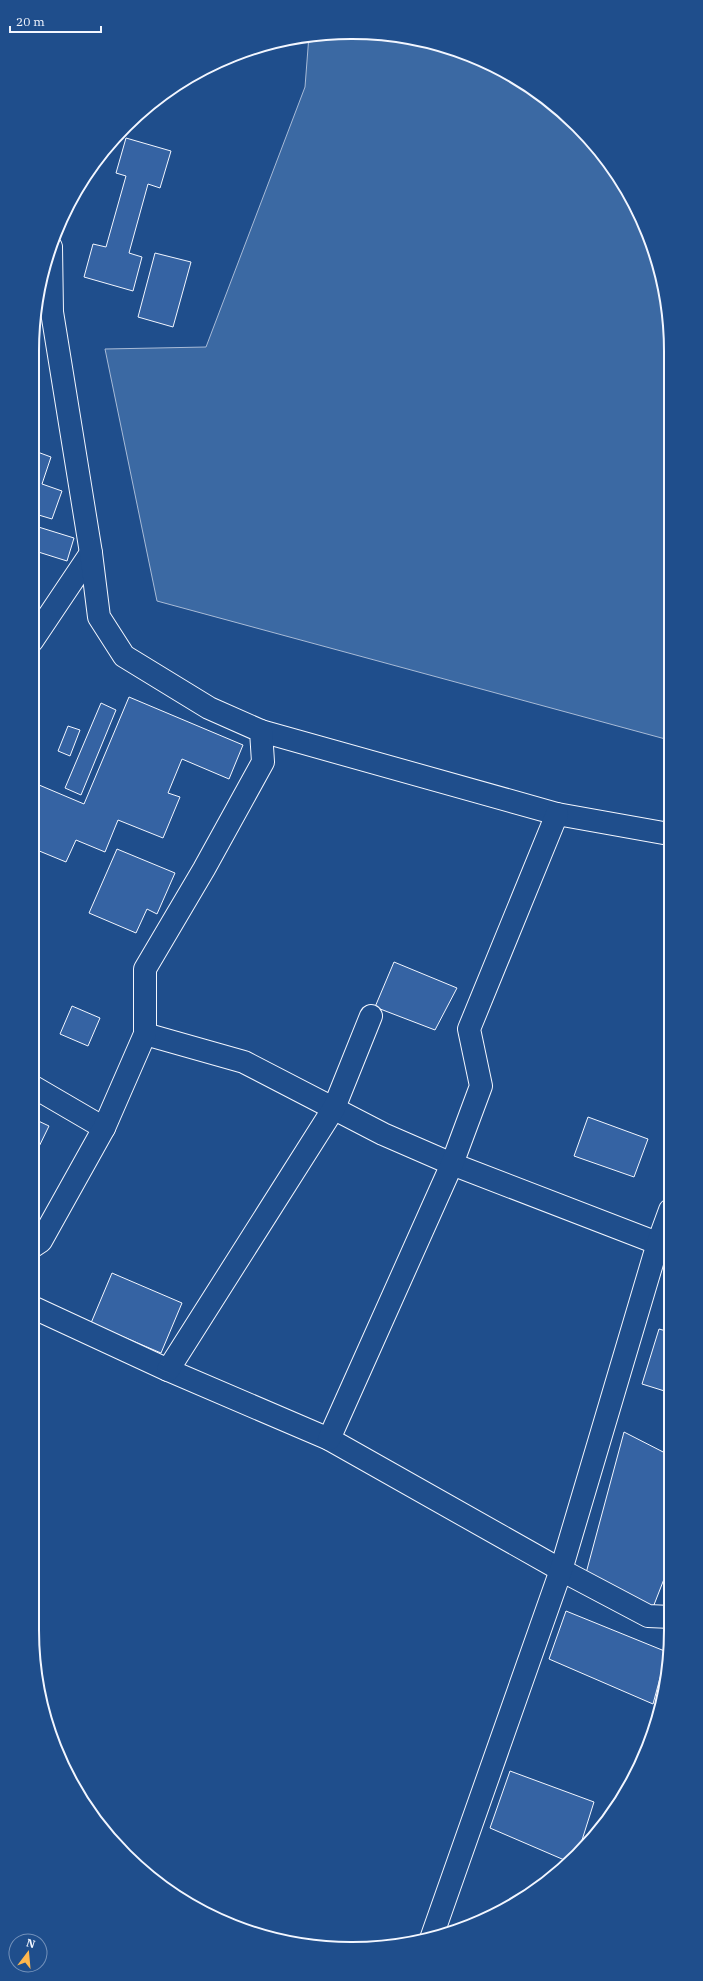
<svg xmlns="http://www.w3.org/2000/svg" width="703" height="1981" viewBox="0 0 703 1981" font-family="'IBM Plex Serif',serif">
<rect width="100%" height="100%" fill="#1f4e8c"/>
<path fill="#3b69a3" stroke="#a8bbd7" d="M372 33 434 43 511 75 592 141 638 210 668 310 669 740 157 601 105 349 206 347 305 87 309 35Z"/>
<g fill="#3563a3" stroke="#f2f6ff">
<path d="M126 138 171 151 160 188 148 184 129 253 142 257 133 291 84 277 93 244 106 247 126 176 116 173Z"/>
<path d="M155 253 191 262 173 327 138 317Z"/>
<path d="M32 450 51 457 42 484 62 491 52 519 32 513Z"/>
<path d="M32 525 74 538 67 561 32 550Z"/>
<path d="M129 697 243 745 229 779 182 759 168 793 180 797 163 838 118 820 105 852 76 840 66 862 32 848V782L84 804Z"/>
<path d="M101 703 116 710 81 795 65 788Z"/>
<path d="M68 726 80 730 70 756 58 751Z"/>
<path d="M117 849 175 873 157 914 147 909 136 933 89 913Z"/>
<path d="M32 893 39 896 32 912Z"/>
<path d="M394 962 457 988 435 1030 375 1007Z"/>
<path d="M72 1006 100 1018 88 1046 60 1034Z"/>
<path d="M588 1117 648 1139 634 1177 574 1156Z"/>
<path d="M32 1118 49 1126 32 1161Z"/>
<path d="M112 1273 182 1303 161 1353 91 1323Z"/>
<path d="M659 1329 670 1332 671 1393 642 1384Z"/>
<path d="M624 1432 671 1456V1561L652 1610 585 1577Z"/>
<path d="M566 1611 667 1652 653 1704 549 1659Z"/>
<path d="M510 1771 594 1802 577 1856 569 1862 490 1828Z"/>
</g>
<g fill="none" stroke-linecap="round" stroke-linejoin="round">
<defs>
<g id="street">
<path d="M32 641 91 553"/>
<path d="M261 731 557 814 669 834"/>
<path d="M145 1034 244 1062 383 1134 452 1164 670 1248"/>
<path d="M32 1086 104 1128"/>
<path d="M32 1307 168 1370 329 1439 561 1570 648 1616 671 1617"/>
<path d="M168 1370 334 1108 371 1016"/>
<path d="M329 1439 452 1164 481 1086 469 1029 557 814"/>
<path d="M431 1939 561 1570 658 1243 670 1210"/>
</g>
<path id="secondary" d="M32 1247 41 1241 104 1128 145 1034V969L204 869 263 762 261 731 209 708 124 656 99 617 91 553 52 312 51 247"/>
</defs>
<use href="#street" stroke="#f2f6ff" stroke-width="24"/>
<use href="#secondary" stroke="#f2f6ff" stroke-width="24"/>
<use href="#street" stroke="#1f4e8c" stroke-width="22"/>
<use href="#secondary" stroke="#1f4e8c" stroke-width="22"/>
</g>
<path d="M0 0H703V1981H0ZM351 39H352A312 312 0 0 1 664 351V1630A312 312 0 0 1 352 1942H351A312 312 0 0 1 39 1630V351A312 312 0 0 1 351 39Z" fill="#1f4e8c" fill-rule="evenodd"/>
<path fill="none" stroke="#f2f6ff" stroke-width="2" d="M351 39H352A312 312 0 0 1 664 351V1630A312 312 0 0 1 352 1942H351A312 312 0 0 1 39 1630V351A312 312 0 0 1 351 39Z"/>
<g transform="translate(28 1953) rotate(16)"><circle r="19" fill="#1f4e8c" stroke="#7391ba"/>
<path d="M0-3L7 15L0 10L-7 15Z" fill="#ffb74d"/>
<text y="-6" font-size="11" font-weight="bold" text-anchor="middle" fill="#f2f6ff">N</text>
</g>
<path d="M10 26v6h91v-6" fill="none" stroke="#f2f6ff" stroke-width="2"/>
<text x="16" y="26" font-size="12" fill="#f2f6ff" stroke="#1f4e8c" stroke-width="3" paint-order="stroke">20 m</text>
</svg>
